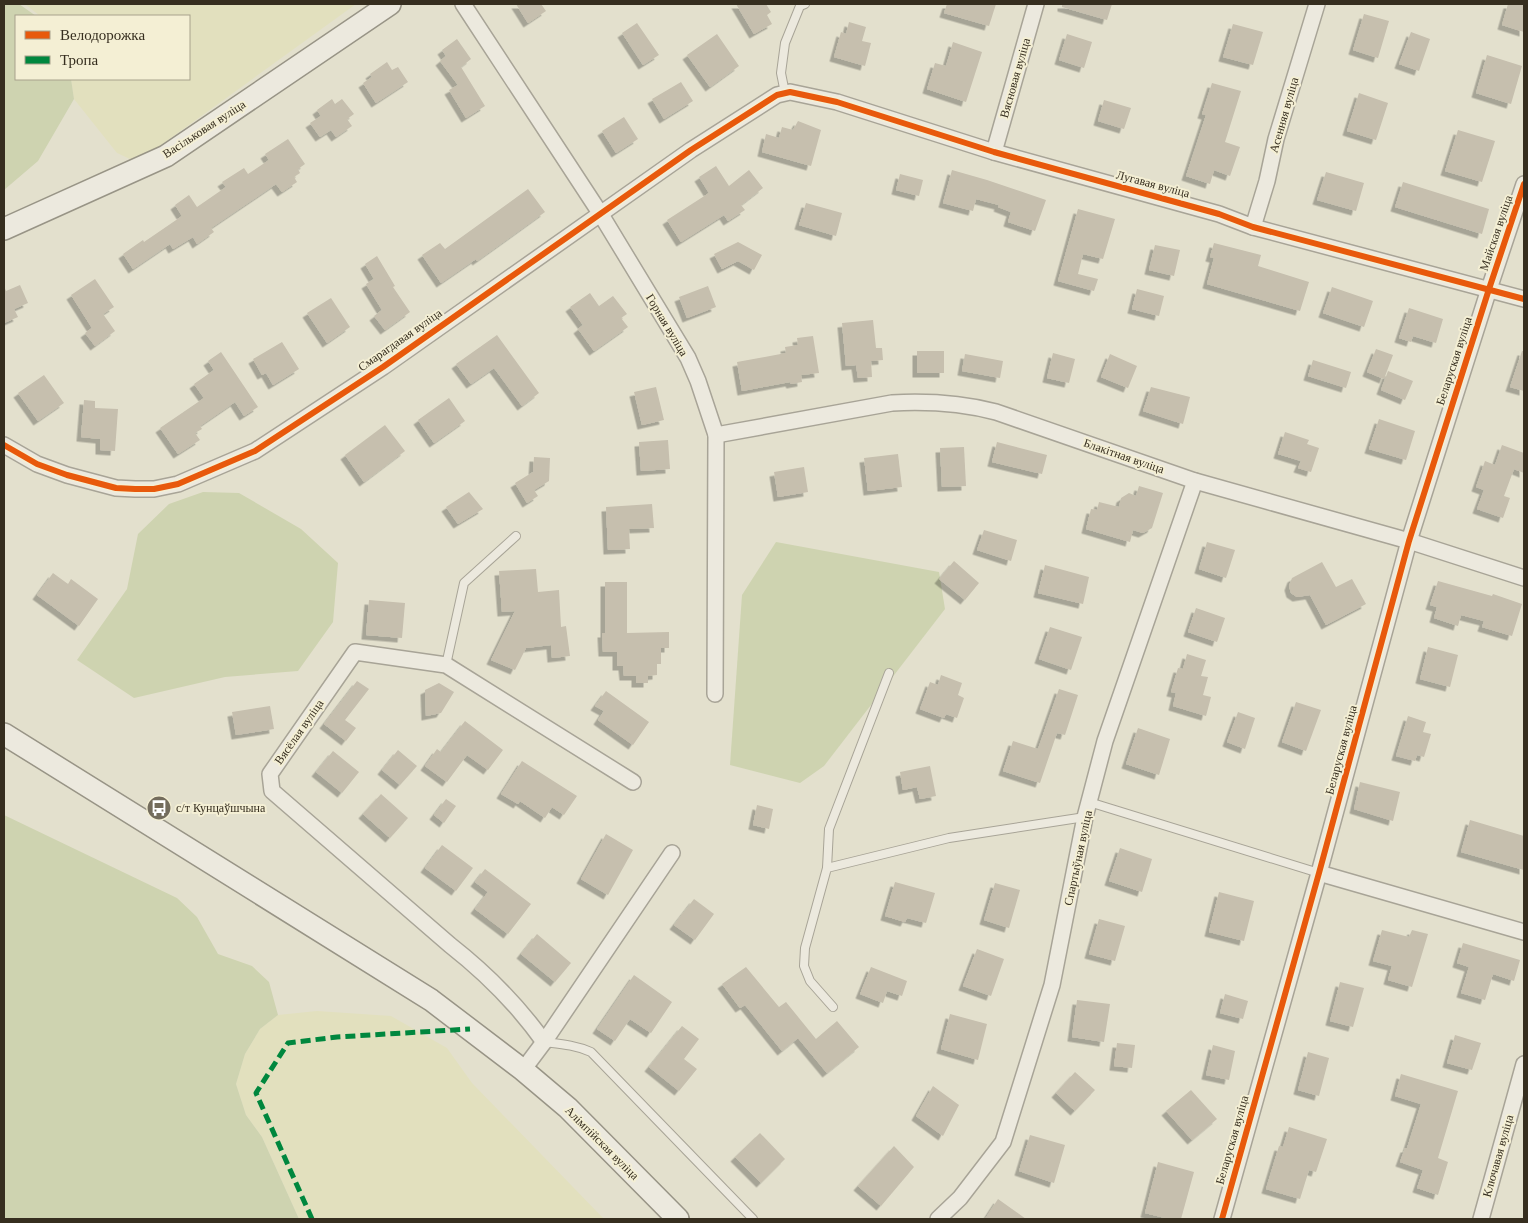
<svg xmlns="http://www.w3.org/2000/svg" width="1528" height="1223" viewBox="0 0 1528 1223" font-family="Georgia,serif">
<defs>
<filter id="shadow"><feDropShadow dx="-4.5" dy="4.5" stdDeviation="0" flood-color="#0004"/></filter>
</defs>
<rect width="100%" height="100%" fill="#e3e0cd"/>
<g fill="#e2e0be">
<path d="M25 4H356L146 156 130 159 117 153 74 99 71 79H189V16H40Z"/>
<path d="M317 1011 391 1016 447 1048 472 1083 604 1219H299L262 1137 246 1115 236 1084 245 1054 260 1029 278 1015Z"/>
</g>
<g fill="#ced3b0">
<path d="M4 4H19L36 16H16V79H71L74 99 38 161 4 190Z"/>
<path d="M203 492 239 493 301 529 338 563 333 622 298 671 225 677 134 698 77 660 127 589 138 534 169 504Z"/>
<path d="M776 542 939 572 945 609 824 766 800 783 730 765 742 595Z"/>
<path d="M4 815 177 898 197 917 218 954 252 966 269 982 278 1015 260 1029 245 1054 236 1084 246 1115 262 1137 299 1219H4Z"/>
</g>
<g fill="#c6bfae" filter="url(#shadow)">
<path d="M516 4H541L546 11 528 23Z"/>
<path d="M736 4H766L771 12 767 15 772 24 754 34Z"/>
<path d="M947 4H996L989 26 944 13Z"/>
<path d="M1062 4H1112L1107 20 1062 7Z"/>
<path d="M1508 4H1524V32L1502 25Z"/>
<path d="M1364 14 1389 21 1378 58 1353 50Z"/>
<path d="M849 22 866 27 862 41 871 43 865 66 834 57 841 32 846 34Z"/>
<path d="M637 23 659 55 643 65 622 33Z"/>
<path d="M1233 24 1263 32 1253 65 1223 57Z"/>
<path d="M1411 32 1430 39 1419 71 1399 64Z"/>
<path d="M717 34 739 66 710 87 687 55Z"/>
<path d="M1067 34 1092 42 1084 68 1059 60Z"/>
<path d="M457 39 471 59 461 67 485 106 466 118 449 90 458 85 440 61 446 56 442 50Z"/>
<path d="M953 42 982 52 966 102 927 89 935 63 946 66Z"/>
<path d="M1487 55 1522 66 1511 104 1476 93Z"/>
<path d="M387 62 392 70 398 67 408 82 376 103 363 83 372 77 370 74Z"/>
<path d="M681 82 693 101 664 119 652 99Z"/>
<path d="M1212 83 1241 91 1225 142 1240 147 1230 176 1214 170 1210 184 1186 176 1206 115 1202 114Z"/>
<path d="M1359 93 1388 103 1376 140 1347 131Z"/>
<path d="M332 99 335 104 342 99 354 114 347 119 352 126 336 137 331 130 320 137 310 123 321 116 317 110Z"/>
<path d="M1104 100 1131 108 1124 129 1098 121Z"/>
<path d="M624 117 638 139 616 153 602 131Z"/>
<path d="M798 121 821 130 811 166 762 152 766 134 779 138 782 127 793 130Z"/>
<path d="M1458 130 1495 141 1482 182 1445 171Z"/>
<path d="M288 139 305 164 298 169 300 173 294 177 297 182 282 192 276 184 211 228 214 232 197 244 193 237 173 249 170 244 133 269 123 254 143 240 144 242 182 216 175 205 189 195 197 207 226 187 222 182 244 168 248 174 269 160 265 154Z"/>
<path d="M716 166 729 186 749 170 763 188 741 205 745 210 728 221 724 215 681 242 667 220 709 193 699 177Z"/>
<path d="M952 170 987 180 1046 200 1035 231 1008 222 1011 212 998 207 999 205 976 199 973 211 943 203Z"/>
<path d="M1326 172 1364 183 1356 211 1317 200Z"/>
<path d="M900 174 923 180 919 196 896 190Z"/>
<path d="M1403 182 1489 209 1482 234 1395 207Z"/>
<path d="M528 189 545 212 477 261 476 259 441 283 422 255 440 243 445 249Z"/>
<path d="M806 203 842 213 836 236 799 225Z"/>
<path d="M1078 209 1115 219 1103 259 1083 254 1078 274 1098 279 1094 291 1058 281Z"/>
<path d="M738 242 762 255 754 270 738 261 722 269 714 254Z"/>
<path d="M1214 243 1261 255 1258 266 1309 282 1300 311 1207 284 1214 258 1210 257Z"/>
<path d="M1155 245 1180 250 1174 276 1149 270Z"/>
<path d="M377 256 395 286 393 287 410 312 385 330 374 316 382 310 366 284 374 279 365 264Z"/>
<path d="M95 279 114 307 103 314 115 331 95 346 85 333 92 328 71 295Z"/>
<path d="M20 285 28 303 14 309 18 317 4 323V286L6 291Z"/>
<path d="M708 286 716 307 687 318 679 297Z"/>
<path d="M1332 287 1373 301 1364 327 1323 313Z"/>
<path d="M1137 289 1164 296 1159 316 1132 309Z"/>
<path d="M590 293 599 306 613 296 627 314 621 318 628 327 594 351 578 329 583 325 570 307Z"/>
<path d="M331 298 350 327 327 343 307 313Z"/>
<path d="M1409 308 1443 319 1436 343 1413 336 1411 342 1399 338Z"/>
<path d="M873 320 876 348H882L883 360 871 361 872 377 858 378 856 365 846 366 842 323Z"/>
<path d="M497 335 539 393 522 406 494 368 471 384 456 364Z"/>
<path d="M813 336 819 373 801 375 802 382 791 384 790 382 742 391 737 362 786 353 785 347 798 345 797 338Z"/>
<path d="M282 342 299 369 273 385 266 373 262 375 253 359Z"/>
<path d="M1376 349 1393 355 1384 379 1367 372Z"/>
<rect x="917" y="351" width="27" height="22"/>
<path d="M1522 351H1524V391L1510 387Z"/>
<path d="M221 352 258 407 244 416 235 402 200 426 202 429 195 433 200 440 178 454 160 428 204 398 194 384 214 370 208 361Z"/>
<path d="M1053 353 1075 359 1069 383 1047 378Z"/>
<path d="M965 354 1003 361 1000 378 962 371Z"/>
<path d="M1110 354 1137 366 1128 388 1101 377Z"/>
<path d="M1313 360 1351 372 1346 388 1308 376Z"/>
<path d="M1388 371 1413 381 1405 400 1381 390Z"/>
<path d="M44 375 64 403 38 421 18 393Z"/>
<path d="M656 387 664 420 642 425 634 392Z"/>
<path d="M1151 387 1190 397 1183 424 1143 411Z"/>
<path d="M449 398 465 421 434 443 418 420Z"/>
<path d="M84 400 95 401V408L118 409 115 451 100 450V439L81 437Z"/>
<path d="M1379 419 1415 431 1406 460 1369 449Z"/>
<path d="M385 425 405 451 364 482 345 455Z"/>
<path d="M1285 432 1309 440 1307 444 1319 448 1311 472 1298 468 1301 461 1278 454Z"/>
<path d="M668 440 670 469 641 471 639 442Z"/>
<path d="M997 442 1047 455 1042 474 992 462Z"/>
<path d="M1502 445 1524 453V473L1514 469 1504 496 1510 498 1503 518 1477 509 1484 490 1476 487 1485 461 1495 465Z"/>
<path d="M964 447 966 486 942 487 940 448Z"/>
<path d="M898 454 902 487 868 491 864 458Z"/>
<path d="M534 457 550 458 549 481 534 490 538 496 527 503 515 483 533 472Z"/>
<path d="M804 467 808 492 778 497 774 472Z"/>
<path d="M1139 486 1163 493 1152 528 1143 533 1133 530 1130 542 1086 529 1091 509 1097 510 1099 502 1119 507 1121 498 1129 493 1136 496Z"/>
<path d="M469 492 483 509 458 524 446 507Z"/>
<path d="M652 504 654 528 629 529 630 549 608 550 606 507Z"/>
<path d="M984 530 1017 540 1011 561 977 550Z"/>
<path d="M1207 542 1235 550 1226 578 1199 569Z"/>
<path d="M954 561 979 583 965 600 939 579Z"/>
<path d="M1322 562 1336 587 1352 579 1366 604 1326 625 1310 595 1297 597 1291 593 1289 586 1292 578Z"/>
<path d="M1045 565 1089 577 1083 604 1038 593Z"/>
<path d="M536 569 538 592 559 590 561 627 566 626 570 656 552 658 551 645 526 648 515 670 491 660 515 611 502 612 499 571Z"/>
<path d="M53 573 68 584 71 579 98 599 79 626 37 595Z"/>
<path d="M1438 581 1492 596 1493 594 1522 604 1512 636 1482 627 1484 621 1461 615 1458 626 1434 618 1437 607 1430 605Z"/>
<path d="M605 582H627V633L669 632V648H661V664H657V675L648 676V683H636V676H624L623 666H617V652H603L602 633H605Z"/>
<path d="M369 600 405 603 402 638 366 635Z"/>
<path d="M1196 608 1225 618 1217 642 1188 632Z"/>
<path d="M1050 627 1082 637 1071 670 1039 659Z"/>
<path d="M1428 647 1458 655 1450 687 1420 679Z"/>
<path d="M1187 654 1206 660 1201 676 1208 677 1203 695 1211 697 1206 716 1173 706 1176 693 1171 692 1178 668 1183 669Z"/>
<path d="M941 675 962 683 958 695 964 698 957 718 946 714 944 718 920 709 930 682 938 685Z"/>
<path d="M357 681 369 689 345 720 356 728 346 741 324 724Z"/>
<path d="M439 683 454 692 441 713 426 716 425 690Z"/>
<path d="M1059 689 1078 695 1065 735 1057 733 1040 783 1003 771 1013 741 1038 749Z"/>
<path d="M606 691 649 722 633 745 598 720 604 711 595 706Z"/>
<path d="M1296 702 1321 710 1306 751 1282 742Z"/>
<path d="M270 706 274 729 236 735 232 712Z"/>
<path d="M1238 712 1255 718 1245 749 1227 742Z"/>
<path d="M1408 716 1426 722 1423 732 1431 734 1424 757 1417 755 1415 761 1396 756Z"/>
<path d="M465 721 503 750 488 770 467 755 447 782 425 766 437 749 441 752Z"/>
<path d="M1138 728 1170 739 1159 775 1126 764Z"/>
<path d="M398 750 417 766 400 785 382 770Z"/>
<path d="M333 751 359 772 342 793 316 772Z"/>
<path d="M522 761 577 796 564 815 552 807 545 818 520 801 518 804 501 794Z"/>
<path d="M930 766 936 796 920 799 917 787 903 790 900 772Z"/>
<path d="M1360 782 1400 792 1393 821 1354 809Z"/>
<path d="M381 794 408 818 390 838 363 814Z"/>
<path d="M446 799 456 806 444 823 434 815Z"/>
<path d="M757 805 773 809 769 829 753 825Z"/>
<path d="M1470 820 1524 836V870L1461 852Z"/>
<path d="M606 834 633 850 608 895 581 879Z"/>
<path d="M442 845 473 868 456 891 425 868Z"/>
<path d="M1120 848 1152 859 1142 892 1109 881Z"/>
<path d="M485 869 531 904 508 934 475 909 488 892 475 882Z"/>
<path d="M895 882 935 893 926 923 907 918 905 922 885 916Z"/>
<path d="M995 883 1020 890 1009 928 984 920Z"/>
<path d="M1219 892 1254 901 1244 941 1209 932Z"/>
<path d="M694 899 714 914 695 940 674 925Z"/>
<path d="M1099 919 1125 926 1115 961 1089 954Z"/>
<path d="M1382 930 1409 937 1412 930 1428 934 1412 987 1388 980 1392 966 1373 961Z"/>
<path d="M537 934 571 963 555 982 521 954Z"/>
<path d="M1463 943 1520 960 1514 981 1493 974 1485 1000 1461 993 1469 967 1457 963Z"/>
<path d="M977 949 1004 959 991 996 963 986Z"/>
<path d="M746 967 779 1007 786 1002 816 1039 837 1021 859 1047 827 1073 798 1038 782 1051 745 1005 740 1008 722 984Z"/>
<path d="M871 967 907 981 902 996 887 991 883 1003 860 994Z"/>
<path d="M634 975 672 1002 651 1033 630 1019 615 1041 597 1029Z"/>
<path d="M1340 982 1364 988 1353 1027 1330 1021Z"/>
<path d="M1225 994 1248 1001 1243 1019 1220 1013Z"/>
<path d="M1077 1000 1110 1004 1104 1042 1072 1037Z"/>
<path d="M950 1014 987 1024 978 1060 941 1049Z"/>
<path d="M682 1026 699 1039 684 1059 697 1069 679 1091 649 1067Z"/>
<path d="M1455 1035 1481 1043 1472 1070 1447 1063Z"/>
<path d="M1117 1043 1135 1045 1132 1068 1114 1066Z"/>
<path d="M1213 1045 1235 1051 1229 1080 1206 1075Z"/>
<path d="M1308 1052 1329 1058 1319 1096 1298 1090Z"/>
<path d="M1075 1072 1095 1090 1075 1111 1056 1093Z"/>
<path d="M1401 1074 1458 1091 1438 1158 1448 1162 1438 1195 1417 1188 1423 1170 1400 1162 1405 1148H1407L1421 1104 1395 1096Z"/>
<path d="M933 1086 959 1105 943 1136 916 1116Z"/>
<path d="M1191 1090 1217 1119 1192 1140 1166 1111Z"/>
<path d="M1289 1127 1327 1139 1316 1172 1309 1170 1300 1199 1266 1189 1279 1146 1283 1147Z"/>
<path d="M760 1133 785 1159 761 1183 735 1157Z"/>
<path d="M1030 1135 1065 1145 1054 1183 1019 1171Z"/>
<path d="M894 1146 914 1167 881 1206 858 1186Z"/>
<path d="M1158 1162 1194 1172 1181 1219H1169L1145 1213Z"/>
<path d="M998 1199 1026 1219H985Z"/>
</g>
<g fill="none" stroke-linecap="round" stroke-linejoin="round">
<defs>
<g id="lane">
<path d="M785 93 781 73 785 43 800 6 805 4"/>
<path d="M446 665 464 583 516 536"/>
<path d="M1089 802 1319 873"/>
<path d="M827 868 829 829 889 673"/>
<path d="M833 1007 810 981 804 966 805 948 827 868 949 838 1085 817"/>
<path d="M544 1042C560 1044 575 1045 591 1052L753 1219"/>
</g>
<g id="street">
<path d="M463 4 600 213 688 358 698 381 716 435 715 694"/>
<path d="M994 152 1036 4"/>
<path d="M1253 227 1267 181 1276 139 1317 4"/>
<path d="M716 435 892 403C928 401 961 403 996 412L1195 481 1409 541 1524 578"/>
<path d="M4 445 37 464 67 475 116 488 135 489H154L178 484 255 451 383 367 691 150 777 95 790 92 837 102 994 152 1219 214 1253 227 1524 299"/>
<path d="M1319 873 1524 932"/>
<path d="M544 1042C517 1004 487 974 450 945L272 791 270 774 355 652 446 665 633 782"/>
<path d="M523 1070 544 1042 672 853"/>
<path d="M938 1219 960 1198 1003 1142 1052 985 1085 817 1105 741 1195 481"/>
<path d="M1222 1219 1319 873 1409 541 1489 289 1524 184"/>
<path d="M1481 1219 1524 1064"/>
</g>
<g id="secondary">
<path d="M4 229 166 156 390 4"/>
<path d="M4 734 431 1000 523 1070 568 1108 678 1219"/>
</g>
</defs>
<use href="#lane" stroke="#a8a497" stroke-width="10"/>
<use href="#street" stroke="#a8a497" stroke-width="18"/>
<use href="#secondary" stroke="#989486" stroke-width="24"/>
<use href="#lane" stroke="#ece9de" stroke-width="8"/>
<use href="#street" stroke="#ece9de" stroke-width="15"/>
<use href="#secondary" stroke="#ece9de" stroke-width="21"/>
<path stroke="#00873e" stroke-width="5" stroke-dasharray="10 5" stroke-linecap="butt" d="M312 1219 256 1093 288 1043 337 1037 470 1029"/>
<defs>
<g id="cycleway">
<path d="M4 445 37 464 67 475 116 488 135 489H154L178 484 255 451 383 367 691 150 777 95 790 92 837 102 994 152 1219 214 1253 227 1524 299"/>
<path d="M1222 1219 1319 873 1409 541 1489 289 1524 184"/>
</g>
</defs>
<use href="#cycleway" stroke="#f4efd4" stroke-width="9"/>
<use href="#cycleway" stroke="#e8590c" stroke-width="6"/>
</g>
<defs>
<symbol id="bus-disc" viewBox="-11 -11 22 22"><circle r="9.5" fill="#736c5c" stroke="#f4efd4"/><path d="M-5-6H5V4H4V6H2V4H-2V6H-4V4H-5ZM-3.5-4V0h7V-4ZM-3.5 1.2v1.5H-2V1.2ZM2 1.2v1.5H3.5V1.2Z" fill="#fff"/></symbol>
</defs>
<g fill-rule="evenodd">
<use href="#bus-disc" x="145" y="794" width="28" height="28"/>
</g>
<g text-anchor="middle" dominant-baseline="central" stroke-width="4" stroke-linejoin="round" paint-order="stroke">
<g font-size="12" fill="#362e1f" stroke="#f4efd4">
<text transform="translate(1015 78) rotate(-74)">Вясновая вуліца</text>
<text transform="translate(1284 115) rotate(-74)">Асенняя вуліца</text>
<text transform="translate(204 129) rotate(-33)">Васільковая вуліца</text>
<text transform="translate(1153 184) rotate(15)">Лугавая вуліца</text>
<text transform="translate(1496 233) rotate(-71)">Майская вуліца</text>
<text transform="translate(667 325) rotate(59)">Горная вуліца</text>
<text transform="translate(400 340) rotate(-35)">Смарагдавая вуліца</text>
<text transform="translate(1454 361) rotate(-72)">Беларуская вуліца</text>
<text transform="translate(1124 456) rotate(19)">Блакітная вуліца</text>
<text transform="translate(299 732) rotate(-55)">Вясёлая вуліца</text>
<text transform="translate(1341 750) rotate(-75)">Беларуская вуліца</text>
<text transform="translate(1078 858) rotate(-78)">Спартыўная вуліца</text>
<text transform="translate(1232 1140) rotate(-74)">Беларуская вуліца</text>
<text transform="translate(602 1143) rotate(45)">Алімпійская вуліца</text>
<text transform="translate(1498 1156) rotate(-74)">Ключавая вуліца</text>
</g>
<g font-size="12" fill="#362e1f" stroke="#f4efd4" text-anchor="start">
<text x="176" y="808">с/т Кунцаўшчына</text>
</g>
</g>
<rect width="1528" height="1223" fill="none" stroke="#362e1f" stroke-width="10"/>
<rect x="15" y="15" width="175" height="65" fill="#f4efd4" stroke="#a8a28c"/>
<rect x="25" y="31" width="25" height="8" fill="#e8590c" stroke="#a8a28c"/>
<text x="60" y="40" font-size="15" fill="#362e1f">Велодорожка</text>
<rect x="25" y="56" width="25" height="8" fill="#00873e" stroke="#a8a28c"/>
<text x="60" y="65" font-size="15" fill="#362e1f">Тропа</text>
</svg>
